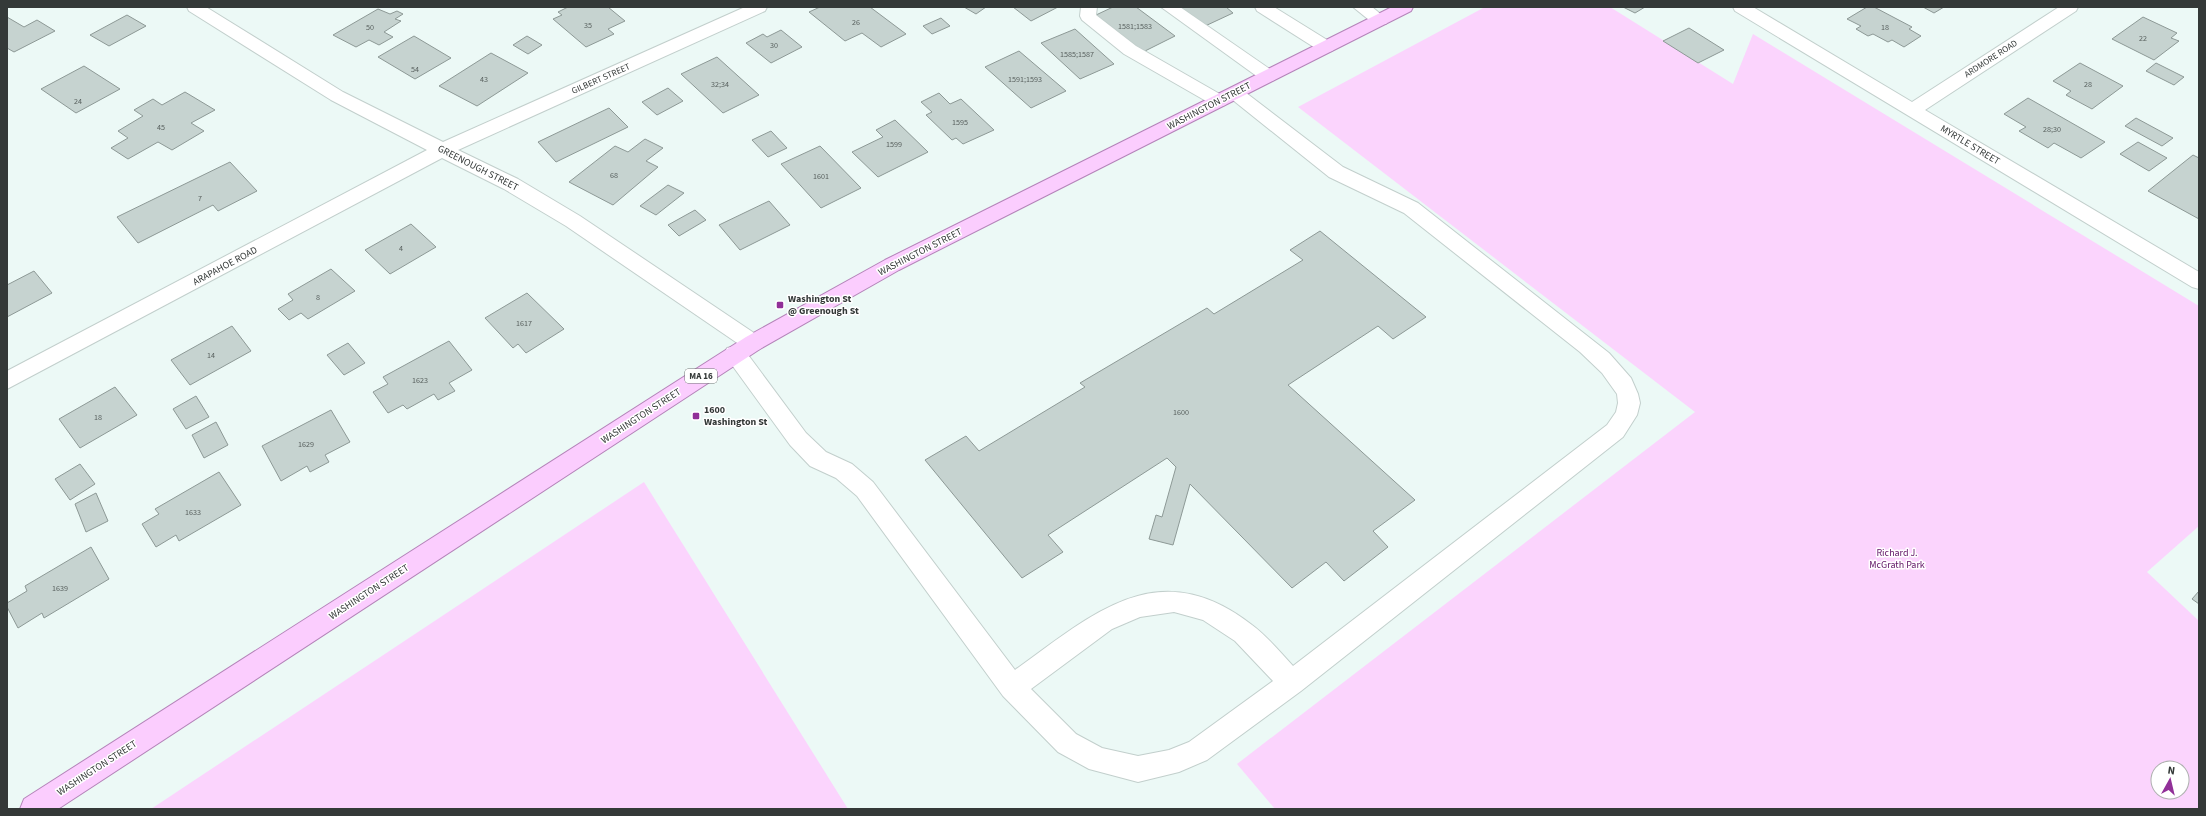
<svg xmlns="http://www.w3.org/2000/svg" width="2206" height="816" viewBox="0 0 2206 816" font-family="'Source Sans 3',sans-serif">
<rect width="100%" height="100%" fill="#ecf9f6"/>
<g fill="#fbd4fd" fill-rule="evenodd">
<path d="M1485 7H1610L1733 84 1753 34 2199 306V526L2147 572 2199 621V809H1275L1237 764 1695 412 1298 107ZM2158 768H2182V792H2158Z"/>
<path d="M644 482 848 809H151Z"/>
</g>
<g fill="#c6d3d0" stroke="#8d9996">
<path d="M568 7H608L625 21 608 29 614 34 586 47 553 19 562 15 558 12Z"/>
<path d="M820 7H870L906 34 881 47 862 33 845 41 809 12Z"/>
<path d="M964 7H986L976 14Z"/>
<path d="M1013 7H1058L1031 21Z"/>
<path d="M1113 7H1136L1175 36 1143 52 1096 15Z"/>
<path d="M1176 7H1226L1233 13 1203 27Z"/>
<path d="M1623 7H1645L1635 13Z"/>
<path d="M1867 7H1874L1912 27 1909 29 1921 36 1904 47 1892 40 1888 42 1873 34 1868 36 1856 29 1861 26 1847 19Z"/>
<path d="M1923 7H1944L1934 13Z"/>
<path d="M378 9 390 14 397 11 403 14 395 19 401 21 384 32 393 37 379 45 369 40 356 47 333 35Z"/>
<path d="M127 15 146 26 109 46 90 35Z"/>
<path d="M7 17 24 27 37 20 55 31 14 52 7 48Z"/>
<path d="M2143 17 2177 33 2171 38 2179 41 2154 60 2112 39Z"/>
<path d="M941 18 950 26 932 34 923 26Z"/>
<path d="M1689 28 1724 50 1698 63 1663 41Z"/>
<path d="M1075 29 1114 64 1080 79 1041 43Z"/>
<path d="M781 30 802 47 771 63 746 43 763 34 767 37Z"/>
<path d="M414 36 451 58 415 79 378 57Z"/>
<path d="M527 36 542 45 528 54 513 45Z"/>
<path d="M1019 51 1066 91 1031 108 985 67Z"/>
<path d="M491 53 528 73 477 106 439 86Z"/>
<path d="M717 57 759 95 723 113 681 74Z"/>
<path d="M2080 63 2123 86 2092 109 2066 95 2071 91 2053 81Z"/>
<path d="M2156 63 2184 77 2174 85 2146 71Z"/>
<path d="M84 66 120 89 76 113 41 89Z"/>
<path d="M668 88 683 101 657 115 642 102Z"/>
<path d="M185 92 215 110 191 123 204 131 172 150 158 142 128 159 111 148 128 138 118 131 143 116 134 110 153 99 162 105Z"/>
<path d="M939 93 950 104 961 99 994 130 963 144 956 138 952 140 926 115 932 112 921 102Z"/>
<path d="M2028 98 2105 142 2081 158 2054 143 2048 148 2019 131 2026 127 2004 114Z"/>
<path d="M609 108 628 127 556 162 538 142Z"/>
<path d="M2136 118 2173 138 2162 146 2125 126Z"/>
<path d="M895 120 928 152 878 177 852 152 883 137 876 130Z"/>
<path d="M771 131 787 148 768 157 752 140Z"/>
<path d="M645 139 663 148 646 161 658 167 613 205 569 182 615 146 628 152Z"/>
<path d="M2138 142 2167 158 2149 171 2120 154Z"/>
<path d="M820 146 861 188 821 208 781 164Z"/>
<path d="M2193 155 2199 158V219L2148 191Z"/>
<path d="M230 162 257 191 218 211 213 205 138 243 117 217Z"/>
<path d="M668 185 684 193 656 215 640 206Z"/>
<path d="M769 201 790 225 740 250 719 225Z"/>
<path d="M695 210 706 220 679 236 668 225Z"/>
<path d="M411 224 436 247 390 274 365 250Z"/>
<path d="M1320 231 1426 317 1393 339 1378 326 1288 385 1415 500 1373 531 1388 547 1344 581 1326 562 1292 588 1190 484 1173 545 1149 539 1156 515 1162 517 1176 467 1167 458 1048 535 1063 552 1022 578 925 460 966 436 979 451 1085 387 1080 383 1207 308 1214 314 1303 260 1290 250Z"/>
<path d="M331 269 355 291 308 319 301 313 289 320 278 309 293 300 288 294Z"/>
<path d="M34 271 52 293 7 317V285Z"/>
<path d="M527 293 564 329 526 353 518 344 513 348 485 318Z"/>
<path d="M232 326 251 351 190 385 171 360Z"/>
<path d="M449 341 472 370 449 383 455 391 438 400 434 394 407 409 403 405 388 413 373 392 388 384 383 377Z"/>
<path d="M348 343 365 363 344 375 327 355Z"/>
<path d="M115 387 137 415 80 448 59 419Z"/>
<path d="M196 396 209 417 186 429 173 409Z"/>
<path d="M331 410 350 442 325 455 329 462 310 472 307 466 281 481 262 446Z"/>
<path d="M216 422 228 445 204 458 192 435Z"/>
<path d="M80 464 95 484 70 500 55 479Z"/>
<path d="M219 472 241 505 179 541 176 535 156 547 142 524 159 514 155 509Z"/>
<path d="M96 493 108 521 86 532 75 504Z"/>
<path d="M91 547 109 579 44 618 42 613 18 628 7 607V603L27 591 25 586Z"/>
<path d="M2199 591V604L2192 599Z"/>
</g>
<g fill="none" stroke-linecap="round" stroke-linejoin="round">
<defs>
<g id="service">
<path d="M1081 7H1097L1096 15 1136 46 1225 97 1228 101 1225 105 1219 107 1213 105 1124 54 1082 20 1080 16Z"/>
<path d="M1161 7H1180L1274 72 1277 76 1274 80 1268 82 1262 80Z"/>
<path d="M1255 7H1274L1332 43 1335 47 1332 51 1326 52 1320 51 1257 11Z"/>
<path d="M1353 7H1372L1388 20 1386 24H1374Z"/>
<path d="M1235 87 1241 89 1343 167 1418 203 1609 353 1631 378 1638 394 1640 403 1637 415 1623 437 1301 691 1207 760 1179 772 1138 782 1089 769 1058 752 1003 696 857 496 836 478 810 466 790 445 724 354 727 348 735 346 743 348 806 433 826 452 852 464 873 482 1015 670C1093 614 1158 552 1252 625 1267 636 1280 652 1293 666L1607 425 1616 412 1618 403 1617 394 1602 373 1580 352 1404 213 1329 177 1229 97 1226 93 1229 89ZM1174 612 1203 620 1235 641 1273 681 1189 742 1169 750 1138 756 1102 748 1076 734 1031 689 1112 629 1140 617Z"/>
</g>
<g id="minor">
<path d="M187 7H206L343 92 443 142 745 7H767L765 11 458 150 518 179 580 216 760 337 764 343 760 349 753 351 746 349 566 226 504 189 442 158 7 389V371L427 150 331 100 189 11Z"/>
<path d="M1733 7H1753L1912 102 2059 7H2078L2076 11 1925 110 2199 272V289L2192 287 1735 11Z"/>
</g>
<path id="primary" d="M1392 7H1413L1411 11 899 270 760 349 58 809H20L24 799 746 337 885 260Z"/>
</defs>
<use href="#service" stroke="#c2cfcc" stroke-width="2"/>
<use href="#minor" stroke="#c2cfcc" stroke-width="2"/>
<use href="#primary" stroke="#b484b9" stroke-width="2"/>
<use href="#service" fill="#fff" fill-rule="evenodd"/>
<use href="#minor" fill="#fff" fill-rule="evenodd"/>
<use href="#primary" fill="#fbcdfe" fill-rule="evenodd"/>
</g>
<g fill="#913098" stroke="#fff" stroke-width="1.5">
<rect x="776" y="301" width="8" height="8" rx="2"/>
<rect x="692" y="412" width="8" height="8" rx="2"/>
</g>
<g text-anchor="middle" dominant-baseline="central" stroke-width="3" stroke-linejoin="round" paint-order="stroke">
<g font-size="8" fill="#58605e">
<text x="856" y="22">26</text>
<text x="588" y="25">35</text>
<text x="1135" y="26">1581;1583</text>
<text x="370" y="27">50</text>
<text x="1885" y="27">18</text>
<text x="2143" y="38">22</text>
<text x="774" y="45">30</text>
<text x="1077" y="54">1585;1587</text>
<text x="415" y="69">54</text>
<text x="484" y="79">43</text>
<text x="1025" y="79">1591;1593</text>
<text x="720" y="84">32;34</text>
<text x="2088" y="84">28</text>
<text x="78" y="101">24</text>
<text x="960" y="122">1595</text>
<text x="161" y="127">45</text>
<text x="2052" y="129">28;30</text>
<text x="894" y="144">1599</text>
<text x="614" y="175">68</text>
<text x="821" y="176">1601</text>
<text x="200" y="198">7</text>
<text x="401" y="248">4</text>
<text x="318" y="297">8</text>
<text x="524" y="323">1617</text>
<text x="211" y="355">14</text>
<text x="420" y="380">1623</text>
<text x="1181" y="412">1600</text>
<text x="98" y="417">18</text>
<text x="306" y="444">1629</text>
<text x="193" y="512">1633</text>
<text x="60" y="588">1639</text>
</g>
<g font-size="9" fill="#343938" stroke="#fff">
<text transform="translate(1991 59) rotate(-33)">ARDMORE ROAD</text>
<text transform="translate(601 79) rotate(-24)">GILBERT STREET</text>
</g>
<rect fill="#fff" stroke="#717474" stroke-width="1" x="685" y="369" width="32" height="14" rx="3"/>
<g font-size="9" font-weight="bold" fill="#343938">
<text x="701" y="376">MA 16</text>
</g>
<g font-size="10" fill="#343938" stroke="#fff">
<text transform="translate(1209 106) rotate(-27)">WASHINGTON STREET</text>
<text transform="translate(1970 145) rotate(31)">MYRTLE STREET</text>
<text transform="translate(478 168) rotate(27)">GREENOUGH STREET</text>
<text transform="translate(920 252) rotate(-27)">WASHINGTON STREET</text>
<text transform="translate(225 266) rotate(-28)">ARAPAHOE ROAD</text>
<text transform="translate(641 416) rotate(-33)">WASHINGTON STREET</text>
<text transform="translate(369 592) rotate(-33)">WASHINGTON STREET</text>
<text transform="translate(97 768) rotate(-33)">WASHINGTON STREET</text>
</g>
<g font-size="10" font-weight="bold" fill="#343938" stroke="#fff" text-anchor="start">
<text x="788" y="299">Washington St<tspan x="788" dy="12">@ Greenough St</tspan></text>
<text x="704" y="410">1600<tspan x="704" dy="12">Washington St</tspan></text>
</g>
<g font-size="10" fill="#5f1164" stroke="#fff">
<text x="1897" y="553">Richard J.<tspan x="1897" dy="12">McGrath Park</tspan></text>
</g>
</g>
<rect width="2206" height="816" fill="none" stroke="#343938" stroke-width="16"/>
<g transform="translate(2170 780) rotate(8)"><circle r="19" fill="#ffffff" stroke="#aeb0af"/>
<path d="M0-3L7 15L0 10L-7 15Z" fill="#913098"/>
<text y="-6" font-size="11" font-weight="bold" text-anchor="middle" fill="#343938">N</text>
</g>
</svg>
